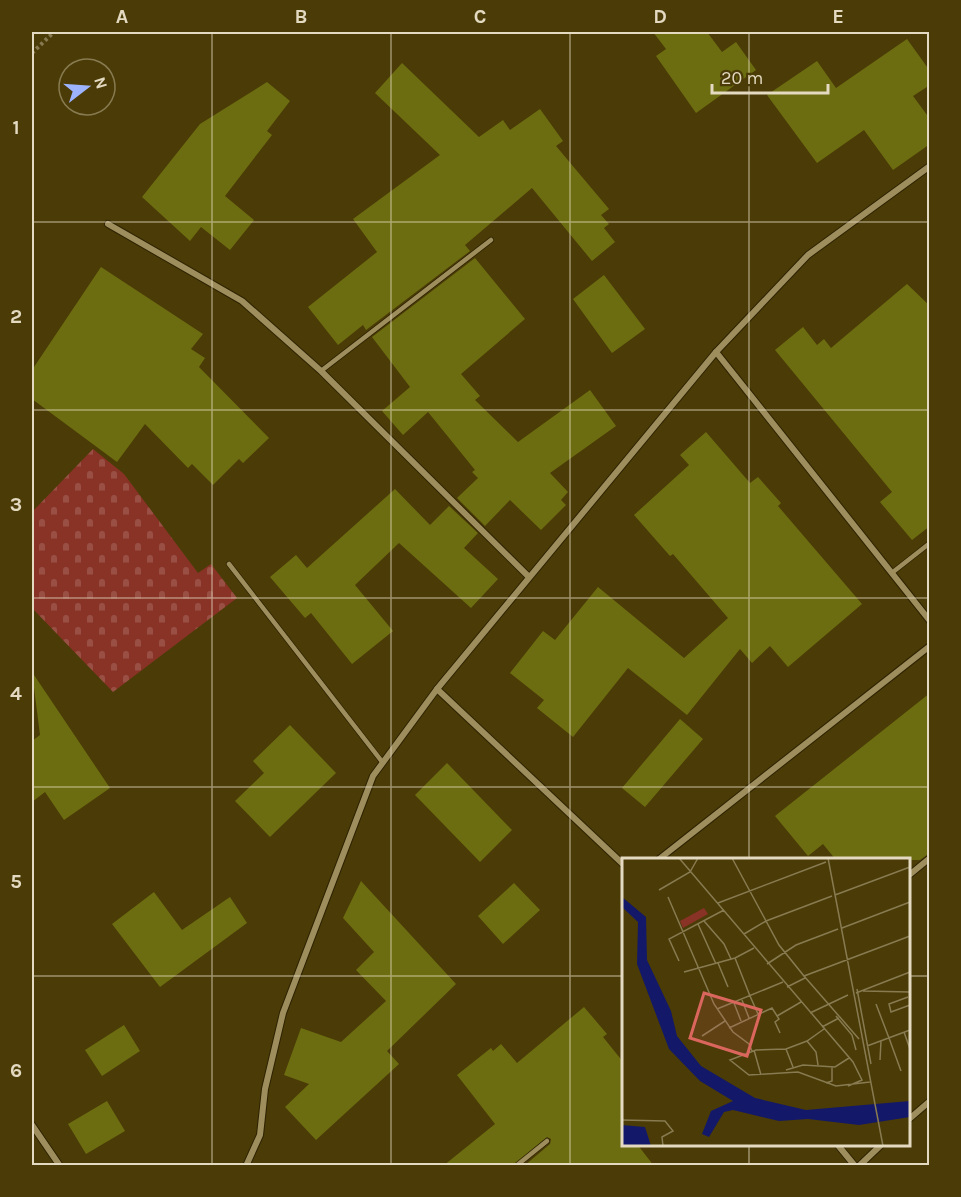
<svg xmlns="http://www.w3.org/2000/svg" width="961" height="1197" viewBox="0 0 961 1197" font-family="Karla,sans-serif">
<defs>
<pattern id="cemetery-stones" width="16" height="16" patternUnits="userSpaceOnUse" patternTransform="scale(1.5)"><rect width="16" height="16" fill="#893226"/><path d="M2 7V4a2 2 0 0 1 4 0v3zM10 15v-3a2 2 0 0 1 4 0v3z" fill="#9a4f44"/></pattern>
</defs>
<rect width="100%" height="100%" fill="#4b3b07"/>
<path fill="url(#cemetery-stones)" d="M93 449 124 474 198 573 211 564 237 598 113 692 32 608V512Z"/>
<g fill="#6c6d10">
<path d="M653 32H707L722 52 736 42 756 70 696 113 656 56 666 49Z"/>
<path d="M907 39 930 71V85L913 96 930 119V144L893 170 864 130 817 163 767 95 817 61 836 88Z"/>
<path d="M402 63 479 137 503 120 510 130 540 109 563 141 556 146 609 209 601 215 609 224 604 228 615 242 592 261 532 188 465 245 470 251 366 330 363 325 338 345 308 307 377 252 353 219 440 155 375 93Z"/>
<path d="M267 82 290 101 267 131 272 135 225 196 254 220 230 250 201 227 190 241 142 197 200 124Z"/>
<path d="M475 258 525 319 461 374 480 396 475 400 518 442 590 390 616 426 550 473 568 492 561 500 566 505 541 530 510 500 485 526 457 498 478 478 472 472 475 470 428 412 403 435 382 411 410 387 372 337Z"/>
<path d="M101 267 203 334 191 349 205 358 199 367 269 438 243 463 239 459 213 485 192 464 188 468 145 424 117 462 32 399V370Z"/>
<path d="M604 275 645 329 612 353 573 299Z"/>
<path d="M907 284 930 306V526L912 540 880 502 892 492 775 350 803 327 817 345 824 339 831 348Z"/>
<path d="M706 432 750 483 758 477 781 503 778 506 862 604 788 667 770 646 752 663 740 649 687 715 628 668 573 737 537 708 544 700 510 673 543 631 555 640 598 587 684 658 728 618 673 554 670 556 634 515 689 465 680 455Z"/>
<path d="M395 489 430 525 449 506 478 533 464 548 498 579 471 608 399 543 355 585 393 631 352 664 311 613 305 618 270 577 296 555 307 568Z"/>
<path d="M32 672 110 788 64 820 45 792 32 802V741L40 735Z"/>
<path d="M930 693V853L920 860H836L823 844 808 856 775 816Z"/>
<path d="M680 719 703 739 645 807 622 788Z"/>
<path d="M290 725 336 773 270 837 235 801 264 773 253 761Z"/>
<path d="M447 763 512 830 480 862 415 795Z"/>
<path d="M361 881 456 984 387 1051 399 1064 316 1140 285 1107 309 1084 284 1075 301 1028 341 1042 386 1001 356 970 374 952 343 918Z"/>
<path d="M514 883 540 910 503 944 478 916Z"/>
<path d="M154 892 182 930 230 897 247 923 160 987 112 924Z"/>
<path d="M584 1007 607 1034 603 1037 624 1063V1144H637L654 1166H524L550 1144 551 1139 547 1137 512 1166H443L495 1124 457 1075 491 1048 493 1051 501 1044 517 1063Z"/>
<path d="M124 1025 140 1051 102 1076 85 1050Z"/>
<path d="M107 1101 125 1131 86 1154 68 1124Z"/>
</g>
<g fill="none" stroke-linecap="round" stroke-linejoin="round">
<defs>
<g id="service">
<path d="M321 371 491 240"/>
<path d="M229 564 383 763"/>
<path d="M893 572 930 543"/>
<path d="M516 1166 547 1141"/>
</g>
<g id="minor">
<path d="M108 224 242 301 321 371 529 577"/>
<path d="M716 352 930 621"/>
<path d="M437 689 624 865"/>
<path d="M658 860 930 646"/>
<path d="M908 876 930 858"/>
<path d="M908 1120 930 1101"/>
<path d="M32 1125 60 1166"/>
<path d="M837 1144 855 1166"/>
<path d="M246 1166 260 1135 265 1089 283 1013 373 776 437 689 716 352 808 255 930 166"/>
<path d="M859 1166 882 1144"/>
</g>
</defs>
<use href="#service" stroke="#2e2300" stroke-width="6"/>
<use href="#minor" stroke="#2e2300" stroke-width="8"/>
<path stroke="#877950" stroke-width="4" stroke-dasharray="3 3" stroke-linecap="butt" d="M32 53 54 32"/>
<use href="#service" stroke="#9f8e5d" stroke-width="4.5"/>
<use href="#minor" stroke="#9f8e5d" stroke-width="6"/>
</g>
<path fill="none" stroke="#e3dac1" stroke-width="1.5" stroke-opacity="0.55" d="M212 32V1166M391 32V1166M570 32V1166M749 32V860M32 222H930M32 410H930M32 598H930M32 787H930M32 976H624M908 976H930M749 1144V1166"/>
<g transform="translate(622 858)">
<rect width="288" height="288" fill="#4b3b07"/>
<path d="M82 50 86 56 61 70 58 63Z" fill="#893226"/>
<path d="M0 39 24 59 25 102 49 153 55 178 79 208 133 240 184 252 288 243V259L237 267 186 261 157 263 111 252 102 254 87 279 80 276 89 253 111 243 78 223 47 191 15 106 16 64 0 49ZM0 267 23 269 29 288H0Z" fill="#131968"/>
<path fill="none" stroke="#887b51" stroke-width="1.5" d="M57 0 231 204 240 222 226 228M110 0 157 87 182 118 288 78M206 0 261 288M37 32 68 14 76 0M213 37 288 9M46 39 92 146 111 174 127 186 130 193M96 45 204 4M82 63 102 86 109 101M76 66 94 106M220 70 288 44M122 76 144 63 210 38M113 100 128 138M57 103 47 81 102 52M96 105 106 129M145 106 174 87 216 71M62 114 113 100 132 90M182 118 237 181M165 129 183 120M235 131 249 206M241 133 288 134M234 135 288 114M128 138 136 156M286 139 267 146 269 154 288 147M120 142 127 160M112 145 119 163M254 146 267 180M95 151 161 124M188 155 226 137M155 158 179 144M214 158 230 177 234 192M200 169 217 160M107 170 150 150 157 161 153 164 158 175M202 171 185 183 164 191 134 192 108 202 127 217 176 214 214 228 248 224M282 174 288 191M80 178 103 163M267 180 279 213M185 183 194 194 196 207M245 188 288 172M164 191 171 209M132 192 139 217M258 202 259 183M164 212 181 207 213 209 227 200M204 225 210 223V209M0 262 43 263 51 273 40 279 41 288"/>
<path fill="#db665e" fill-opacity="0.15" stroke="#db665e" stroke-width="3" d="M82 135 139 152 125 198 68 180Z"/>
<rect width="288" height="288" fill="none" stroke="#e3dac1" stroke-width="3"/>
</g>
<rect width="961" height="1197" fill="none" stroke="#4b3b07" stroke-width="66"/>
<g transform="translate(87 87) rotate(73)"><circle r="28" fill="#4b3b07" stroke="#887b51" stroke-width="1.5"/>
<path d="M0-4.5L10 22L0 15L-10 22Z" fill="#9db4fd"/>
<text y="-9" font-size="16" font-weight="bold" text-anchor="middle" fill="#e3dac1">N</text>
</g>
<path d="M712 84v9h116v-9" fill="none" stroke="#e3dac1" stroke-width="3"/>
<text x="721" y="84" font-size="18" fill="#e3dac1" stroke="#4b3b07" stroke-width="4.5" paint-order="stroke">20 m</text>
<rect x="33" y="33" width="895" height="1131" fill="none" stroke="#e3dac1" stroke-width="2"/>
<g font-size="20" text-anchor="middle" font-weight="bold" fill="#e3dac1">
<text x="122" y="23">A</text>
<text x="301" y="23">B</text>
<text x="480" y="23">C</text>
<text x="660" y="23">D</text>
<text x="838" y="23">E</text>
<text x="16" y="134">1</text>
<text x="16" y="323">2</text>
<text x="16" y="511">3</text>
<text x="16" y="700">4</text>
<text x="16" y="888">5</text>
<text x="16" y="1077">6</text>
</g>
</svg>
